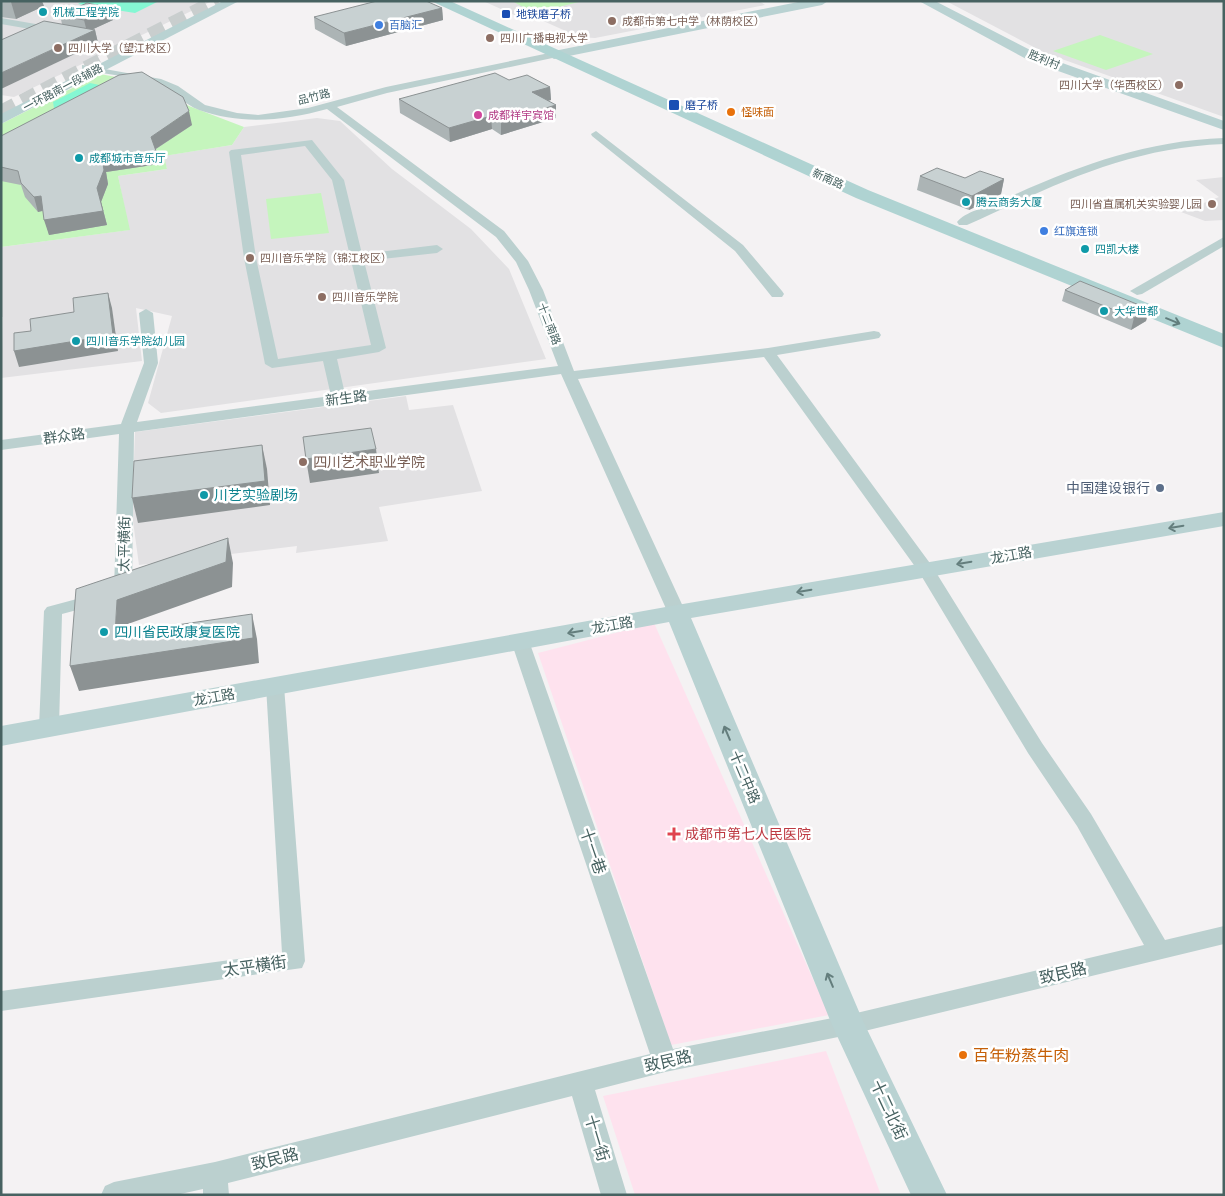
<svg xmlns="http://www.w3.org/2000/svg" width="1225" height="1196" viewBox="0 0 1225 1196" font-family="'Roboto Condensed','Noto Sans SC',sans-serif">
<rect width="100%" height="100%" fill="#f4f2f3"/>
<g fill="#e2e1e3">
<path d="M1 1H212L14 97 1 95Z"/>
<path d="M483 1H759L765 5 595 38 579 37 530 15 521 18Z"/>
<path d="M946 1H1224V117L1045 53Z"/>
<path d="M317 118 340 121 392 169 471 229 509 269 546 359 161 413 148 403 172 316 136 308 142 361 1 378 3 317H1V247L129 230 118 176 167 169 163 156 232 145 244 127Z"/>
<path d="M1224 177V220L1205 221 1181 212 1219 197 1196 180Z"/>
<path d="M406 396 409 410 453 405 482 491 379 507 388 541 296 553 297 546 139 565 132 514 135 432Z"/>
</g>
<g fill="#fee2ee">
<path d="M654 623 829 1015 671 1045 538 653Z"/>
<path d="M826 1051 881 1195H635L603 1096Z"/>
</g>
<g fill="#c5f5bd">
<path d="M512 1H583L534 13Z"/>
<path d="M1100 35 1153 54 1106 70 1053 51Z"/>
<path d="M100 74 153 84 189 106 244 127 232 145 164 156 167 169 118 176 130 230 1 247V124Z"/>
<path d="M321 193 329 233 271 239 266 199Z"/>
</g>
<g fill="#85f7d3">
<path d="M84 1H159L135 13 78 4Z"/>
<path d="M90 83 118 89 56 120 53 102Z"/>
</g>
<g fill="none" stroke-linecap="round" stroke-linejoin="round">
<path stroke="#c9cece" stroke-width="16" stroke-dasharray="16 8" stroke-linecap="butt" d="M1 113 218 1"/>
<g fill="#bbd0cf" fill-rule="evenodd">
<path d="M1 18 53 27 58 30 53 33 1 24Z"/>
<path d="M554 52 557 53V57L387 93 337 107 504 231 528 261 543 290 574 371 768 348 874 331 879 332 881 335 879 338 874 339 777 355 932 566 1042 743 1091 814 1165 940 1224 926V944L848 1035 665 1072 595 1090 627 1195H601L572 1096 228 1183 229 1195H203V1189L176 1195H101L105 1186 114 1182 215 1162 650 1054 511 641 514 637 520 635 526 637 529 641 673 1049 848 1015 1144 945 1077 826 1028 753 919 572 764 357 578 379 686 613 683 617H671L668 613 561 374 134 432 132 592 129 596 62 614 59 727 56 732 49 734 42 732 39 727 44 611 47 607 114 589 119 434 1 450V440L121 424 144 363 139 313 146 309 153 313 158 363 137 422 331 396 323 361 272 368 265 364 244 258 229 152 231 150 312 140 344 180 362 254 437 245 443 249 437 253 364 261 386 348 379 352 337 359 345 394 558 366 529 290 516 262 496 237 327 109C284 121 241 125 199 110 184 104 172 90 157 84 133 76 106 75 82 69V65L161 79 178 86 205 105 237 113 258 115 308 108 386 87ZM305 146 332 180 371 345 278 359 256 258 241 155Z"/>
<path d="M596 131 743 245 782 291 784 294 782 297H772L735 251 592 136 591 134Z"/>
<path d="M1224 138V144C1126 148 1055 185 967 225H959L957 222C965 212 986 207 998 202 1073 168 1141 141 1224 138Z"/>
<path d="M1224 237V246L1142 294 1137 295 1130 291Z"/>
<path d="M275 679 282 681 284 686 305 961 302 968 1 1011V991L282 953 266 686 268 681Z"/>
</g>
<g fill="#b9d2d2" fill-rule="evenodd">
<path d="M223 1H239L1 124V114Z"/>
<path d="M803 1H828L822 5 554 59 547 55 554 51Z"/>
<path d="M919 1H935L1040 55 1224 121V130L1030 61Z"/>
<path d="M1224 512V526L691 618 863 1021 947 1195H911L832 1025 669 622 1 746V726L677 605Z"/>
</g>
<path fill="#afd3d2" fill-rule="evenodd" d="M431 1H450L868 190 1224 334V348L856 198Z"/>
</g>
<g fill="#acb4b5">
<path d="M1 1 44 6 16 19 1 17Z"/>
<path d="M111 8 113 20 93 29 95 30 98 43 62 24 60 15Z"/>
<path d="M442 8 443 20 346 46 315 29 314 17Z"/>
<path d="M509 80 550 87 551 100 548 101 556 118 501 135 492 129 450 142 400 113 399 99Z"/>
<path d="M192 125 156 149 159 164 106 172 108 184 101 202 107 225 49 235 43 211 38 212 25 197 21 185 1 181V136Z"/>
<path d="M920 176 965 178 1004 179 1001 194 969 210 917 190Z"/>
<path d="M1065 290 1149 309 1146 321 1131 330 1062 301Z"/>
</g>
<g fill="#8c9293">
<path d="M14 1H42L44 6 16 19 11 2Z"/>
<path d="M111 8 113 20 87 32 84 20Z"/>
<path d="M442 8 443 20 346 46 344 33Z"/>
<path d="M95 30 98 43 1 89V73Z"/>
<path d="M550 87 551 100 532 105V92Z"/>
<path d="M556 105V118L501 135V121Z"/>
<path d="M189 111 192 125 154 150 151 137Z"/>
<path d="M491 116 492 129 450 142 449 128Z"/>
<path d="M156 151 159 164 106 172 108 184 101 202 107 225 49 235 44 220 102 158Z"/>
<path d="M1004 179 1001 194 969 210 972 196Z"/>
<path d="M41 196 45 210 38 212 34 197Z"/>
<path d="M108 293 112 308 118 351 19 367 14 351Z"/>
<path d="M1149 309 1146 321 1131 330 1134 318Z"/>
<path d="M262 445 267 469 270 505 138 523 132 498Z"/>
<path d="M376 449 379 473 310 483 306 459Z"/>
<path d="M228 538 233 563 232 587 125 625 123 658 252 614 257 639 259 663 79 691 70 666 115 634 117 600Z"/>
</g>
<g fill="#c8d1d2" stroke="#8c9293">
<path d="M377 1H426L442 8 344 33 314 17Z"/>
<path d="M87 3 111 8 84 20 60 15Z"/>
<path d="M44 21 95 30 1 73V40Z"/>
<path d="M142 72 183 97 189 111 151 137 156 151 102 158 104 170 97 188 103 211 44 220 41 196 34 197 21 183 18 171 1 167V136L119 75Z"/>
<path d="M495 73 509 80 527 75 550 87 532 92 556 105 501 121 491 116 449 128 399 99Z"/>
<path d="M937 168 965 178 980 171 1004 179 972 196 920 176Z"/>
<path d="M1080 281 1149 309 1134 318 1065 290Z"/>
<path d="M108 293 113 335 14 351V333L31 331 30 319 74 312 73 298Z"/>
<path d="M371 428 376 449 306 459 303 437Z"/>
<path d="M262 445 265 481 132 498 134 461Z"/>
<path d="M228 538 226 562 117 600 115 634 252 614 253 638 70 666 76 589Z"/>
</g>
<defs><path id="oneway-shaft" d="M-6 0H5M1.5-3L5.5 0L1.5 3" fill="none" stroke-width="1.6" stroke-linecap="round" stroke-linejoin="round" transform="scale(1.25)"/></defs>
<use stroke="#617e7d" href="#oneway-shaft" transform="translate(1173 321) rotate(22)"/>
<g stroke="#647e7d">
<use href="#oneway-shaft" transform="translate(1176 527) rotate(170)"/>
<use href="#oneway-shaft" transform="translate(964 563) rotate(170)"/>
<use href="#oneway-shaft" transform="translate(804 591) rotate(170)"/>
<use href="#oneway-shaft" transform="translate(575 632) rotate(170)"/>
<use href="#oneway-shaft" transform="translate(727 733) rotate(-113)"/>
<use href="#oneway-shaft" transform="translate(830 980) rotate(-113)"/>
</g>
<g fill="#0f9aa8" stroke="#fff" stroke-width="2">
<circle cx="43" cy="12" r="5"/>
<circle cx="79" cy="158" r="5"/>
<circle cx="966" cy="202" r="5"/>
<circle cx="1085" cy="249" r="5"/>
<circle cx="1104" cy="311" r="5"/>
<circle cx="76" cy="341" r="5"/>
<circle cx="204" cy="495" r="5"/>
<circle cx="104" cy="632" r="5"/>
</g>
<g fill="#1a4fb4" stroke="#fff" stroke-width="2">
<rect x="501" y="9" width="10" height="10" rx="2.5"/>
<rect x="668" y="99" width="12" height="12" rx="2.5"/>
</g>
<g fill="#8d6e63" stroke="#fff" stroke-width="2">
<circle cx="612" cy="21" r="5"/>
<circle cx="490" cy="38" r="5"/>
<circle cx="58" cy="48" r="5"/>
<circle cx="1179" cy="85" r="5"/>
<circle cx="1212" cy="204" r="5"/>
<circle cx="250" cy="258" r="5"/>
<circle cx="322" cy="297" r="5"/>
<circle cx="303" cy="462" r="5"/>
</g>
<g fill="#3f7fe0" stroke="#fff" stroke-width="2">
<circle cx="379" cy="25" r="5"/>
<circle cx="1044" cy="231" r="5"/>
</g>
<g fill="#e8710a" stroke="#fff" stroke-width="2">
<circle cx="731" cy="112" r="5"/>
<circle cx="963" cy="1055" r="5"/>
</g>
<circle fill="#d1479c" stroke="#fff" stroke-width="2" cx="478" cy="115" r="5"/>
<circle fill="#5c6f8a" stroke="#fff" stroke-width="2" cx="1160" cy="488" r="5"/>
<path fill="#e0444e" stroke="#fff" stroke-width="2" d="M671.5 826.5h5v5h5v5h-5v5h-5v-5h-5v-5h5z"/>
<g text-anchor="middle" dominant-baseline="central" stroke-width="5" stroke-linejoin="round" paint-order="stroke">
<g font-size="11" fill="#0d838f" stroke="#fff" text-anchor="start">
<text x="53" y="12">机械工程学院</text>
<text x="89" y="158">成都城市音乐厅</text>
<text x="976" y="202">腾云商务大厦</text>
<text x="1095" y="249">四凯大楼</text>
<text x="1114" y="311">大华世都</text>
<text x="86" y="341">四川音乐学院幼儿园</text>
</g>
<g font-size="11" fill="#164399" stroke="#fff" text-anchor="start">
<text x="516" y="14">地铁磨子桥</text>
<text x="685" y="105">磨子桥</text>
</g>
<g font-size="11" fill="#785e54" stroke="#fff" text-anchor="start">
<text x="622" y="21">成都市第七中学（林荫校区）</text>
<text x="500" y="38">四川广播电视大学</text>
<text x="68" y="48">四川大学（望江校区）</text>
<text x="1169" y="85" text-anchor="end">四川大学（华西校区）</text>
<text x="1202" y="204" text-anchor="end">四川省直属机关实验婴儿园</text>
<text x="260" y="258">四川音乐学院（锦江校区）</text>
<text x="332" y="297">四川音乐学院</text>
</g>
<g font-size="11" fill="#366cbe" stroke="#fff" text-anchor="start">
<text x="389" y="25">百脑汇</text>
<text x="1054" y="231">红旗连锁</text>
</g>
<g font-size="11" fill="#476261" stroke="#fff">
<text transform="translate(1044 60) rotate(22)">胜利村</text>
<text transform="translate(63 88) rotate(-28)">一环路南一段辅路</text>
<text transform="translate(314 97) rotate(-14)">品竹路</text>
<text transform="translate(828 179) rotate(24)">新南路</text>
<text transform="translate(549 324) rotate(69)">十二南路</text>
</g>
<g font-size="11" fill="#c56008" stroke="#fff" text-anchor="start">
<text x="741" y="112">怪味面</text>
</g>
<g font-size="11" fill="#b23c85" stroke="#fff" text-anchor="start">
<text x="488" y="115">成都祥宇宾馆</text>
</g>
<g font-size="14" fill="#476261" stroke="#fff">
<text transform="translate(346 398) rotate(-8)">新生路</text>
<text transform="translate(64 436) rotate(-8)">群众路</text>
<text transform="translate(124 544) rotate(-89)">太平横街</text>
<text transform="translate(1011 555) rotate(-10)">龙江路</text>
<text transform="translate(612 625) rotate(-10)">龙江路</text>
<text transform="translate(214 697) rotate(-10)">龙江路</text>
<text transform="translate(745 777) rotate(67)">十二中路</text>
</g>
<g font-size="14" fill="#785e54" stroke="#fff" text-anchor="start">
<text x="313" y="462">四川艺术职业学院</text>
</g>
<g font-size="14" fill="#4e5e75" stroke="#fff" text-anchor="end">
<text x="1150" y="488">中国建设银行</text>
</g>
<g font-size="14" fill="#0d838f" stroke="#fff" text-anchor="start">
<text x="214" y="495">川艺实验剧场</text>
<text x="114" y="632">四川省民政康复医院</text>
</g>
<g font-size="14" fill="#be3a42" stroke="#fff" text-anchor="start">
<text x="685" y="834">成都市第七人民医院</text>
</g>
<g font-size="16" fill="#476261" stroke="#fff">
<text transform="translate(593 851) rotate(71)">十一巷</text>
<text transform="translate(255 966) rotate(-8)">太平横街</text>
<text transform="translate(1063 973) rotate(-13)">致民路</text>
<text transform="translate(668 1061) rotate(-13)">致民路</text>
<text transform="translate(889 1110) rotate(65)">十二北街</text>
<text transform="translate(597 1138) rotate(73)">十一街</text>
<text transform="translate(275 1159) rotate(-14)">致民路</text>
</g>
<g font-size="16" fill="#c56008" stroke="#fff" text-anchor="start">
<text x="973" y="1055">百年粉蒸牛肉</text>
</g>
</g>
<rect width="1225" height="1196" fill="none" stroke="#476261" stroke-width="5"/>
</svg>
